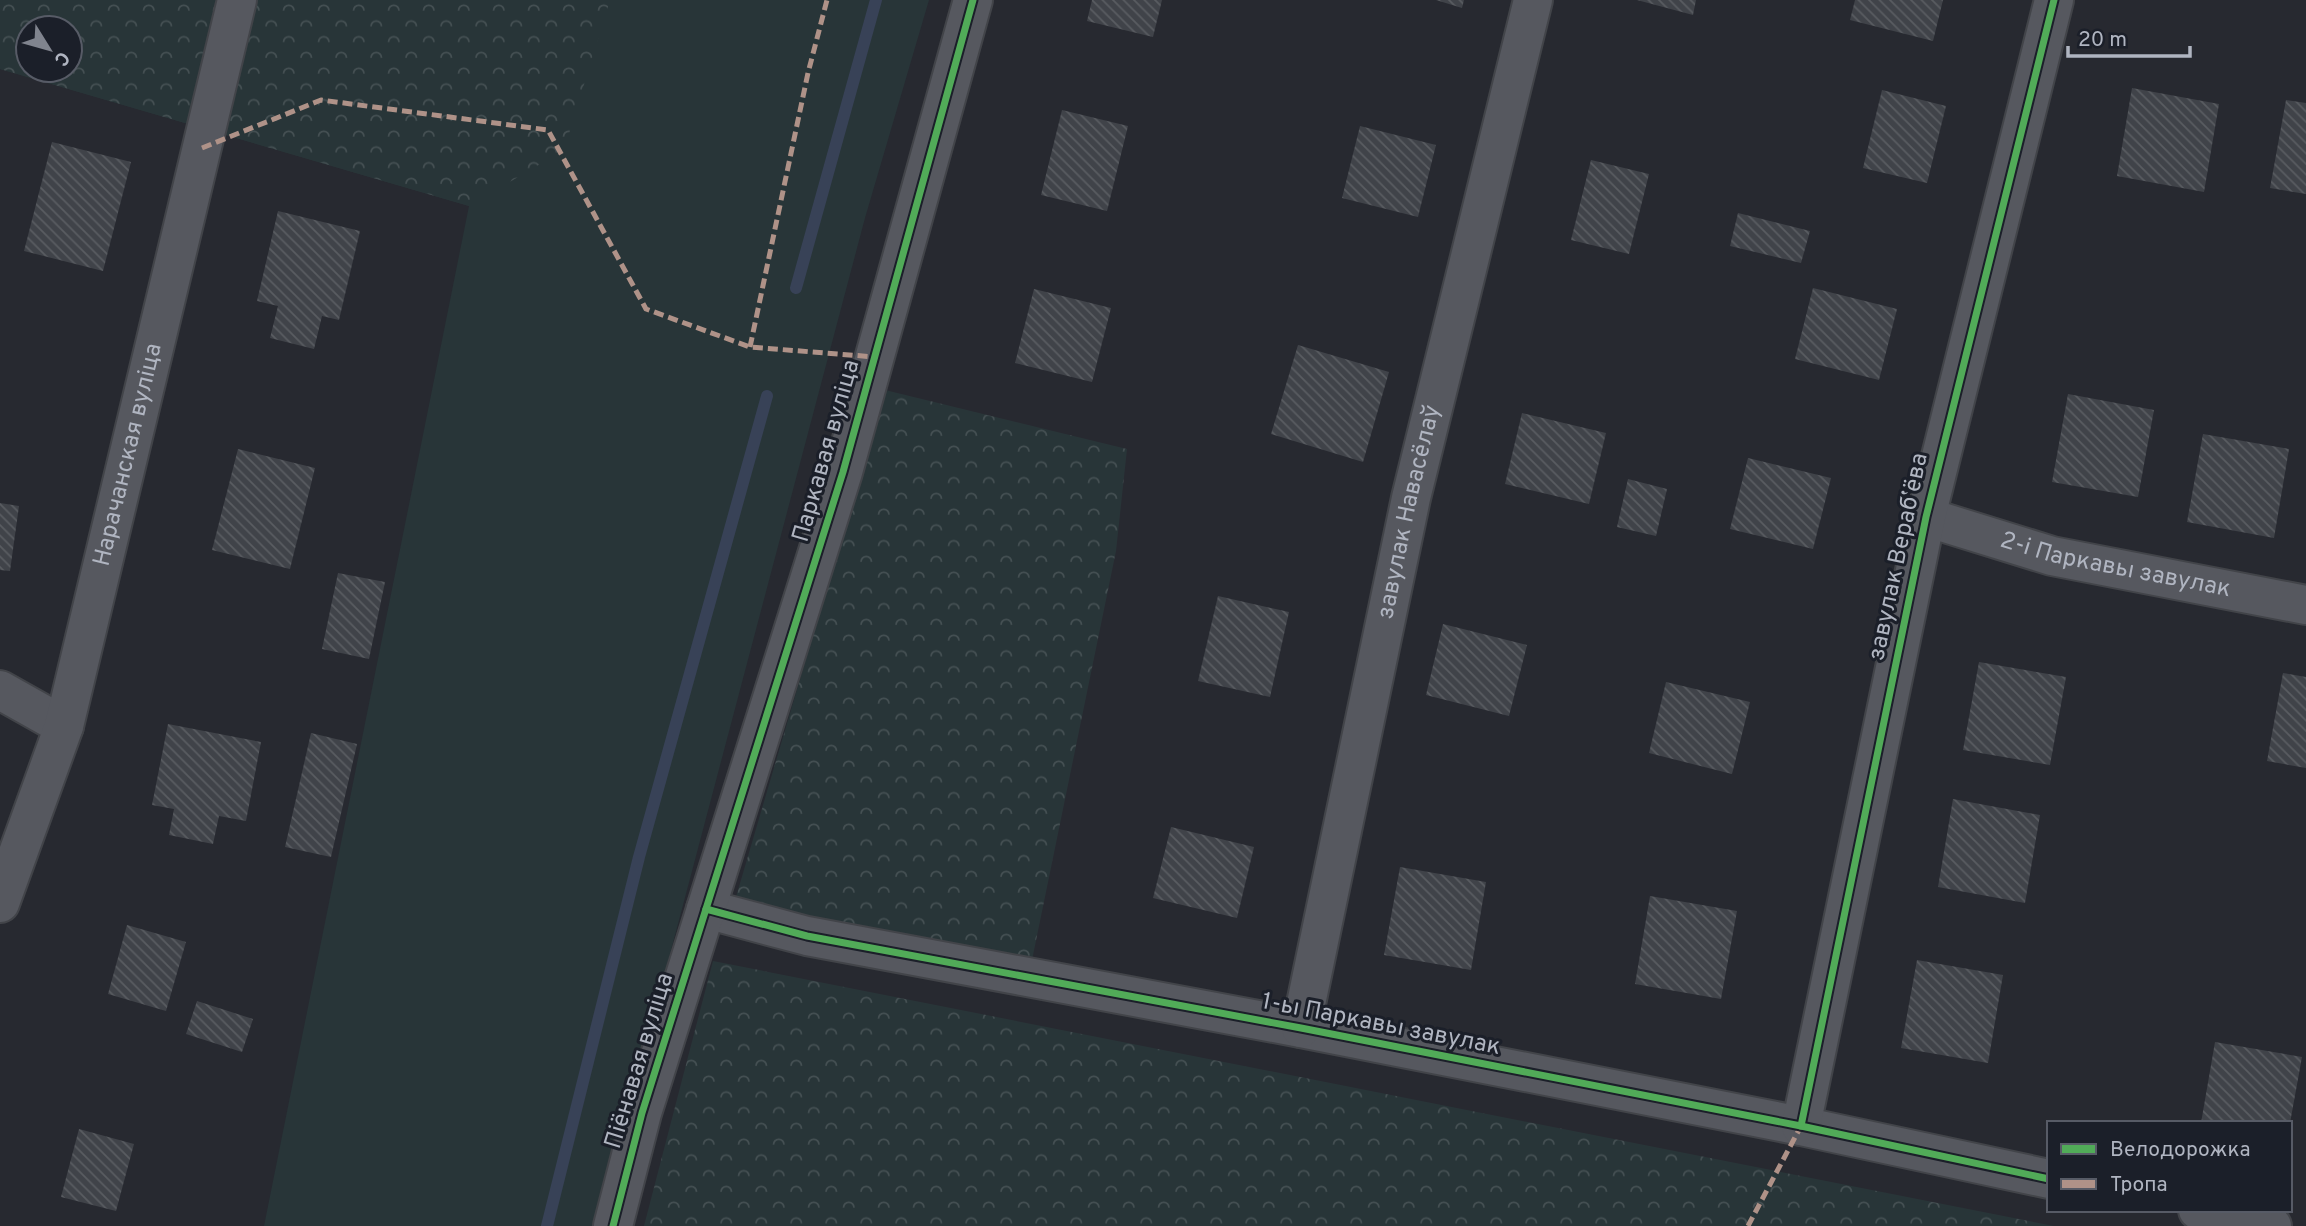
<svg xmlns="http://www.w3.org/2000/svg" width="2306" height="1226" viewBox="0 0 2306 1226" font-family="Overpass,sans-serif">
<defs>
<pattern id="forest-crowns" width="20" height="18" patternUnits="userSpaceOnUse" patternTransform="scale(1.75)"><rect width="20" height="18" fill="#283538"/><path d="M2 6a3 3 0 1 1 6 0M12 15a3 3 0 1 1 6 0" fill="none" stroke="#455053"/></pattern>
<pattern id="building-back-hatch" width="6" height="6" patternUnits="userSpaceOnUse" patternTransform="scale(1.75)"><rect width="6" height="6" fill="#404349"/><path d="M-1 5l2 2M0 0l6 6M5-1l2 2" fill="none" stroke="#595c61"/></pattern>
</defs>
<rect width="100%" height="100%" fill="#272930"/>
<path fill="#283538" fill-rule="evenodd" d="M0 0H929L865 218 598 1226H264L469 206 0 69ZM28 28H70V70H28Z"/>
<g fill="url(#forest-crowns)" fill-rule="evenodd">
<path d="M0 0H166L171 8 179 0H610L564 150 469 206 0 69ZM28 28H70V70H28Z"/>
<path d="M885 390 1127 449 1116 551 1032 960 818 923 736 897Z"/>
<path d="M713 961 2054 1226H644Z"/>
</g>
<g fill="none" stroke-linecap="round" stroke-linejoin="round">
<g stroke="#384257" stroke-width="12">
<path d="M796 288 876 0"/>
<path d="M547 1226 639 857 767 396"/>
</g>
</g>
<g fill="url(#building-back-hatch)">
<path d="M1092 0H1162L1153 37 1087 21Z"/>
<path d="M1436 0H1464L1462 8Z"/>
<path d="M1637 0H1696L1693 15Z"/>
<path d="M1855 0H1943L1933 41 1850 20Z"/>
<path d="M2132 88 2219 104 2204 192 2117 176Z"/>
<path d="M1882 90 1946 106 1927 183 1863 168Z"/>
<path d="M2286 100 2306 103V194L2270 188Z"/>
<path d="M1062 110 1128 126 1107 211 1041 195Z"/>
<path d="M1360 126 1436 145 1418 217 1342 198Z"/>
<path d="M52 142 131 162 103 271 24 251Z"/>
<path d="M1591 160 1649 174 1629 254 1571 240Z"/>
<path d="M278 211 360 231 339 320 322 316 314 349 270 338 278 306 257 301Z"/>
<path d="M1738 213 1810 231 1801 263 1730 246Z"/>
<path d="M1813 288 1897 309 1879 380 1795 359Z"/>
<path d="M1034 289 1111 308 1092 382 1015 363Z"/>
<path d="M1298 345 1389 372 1363 462 1271 434Z"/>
<path d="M2068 394 2154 410 2138 497 2052 482Z"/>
<path d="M1522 413 1606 433 1589 504 1505 484Z"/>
<path d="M2203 434 2289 449 2274 538 2187 522Z"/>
<path d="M238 449 315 468 290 569 212 550Z"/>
<path d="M1748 458 1831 478 1813 549 1730 529Z"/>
<path d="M1628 479 1667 489 1656 536 1617 527Z"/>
<path d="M0 503 19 506 10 571 0 570Z"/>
<path d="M338 573 385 582 369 659 322 649Z"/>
<path d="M1218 596 1289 612 1270 697 1198 681Z"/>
<path d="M1443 624 1527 645 1509 716 1426 695Z"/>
<path d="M1979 662 2066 677 2050 765 1963 750Z"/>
<path d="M2283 673 2306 677V768L2267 761Z"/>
<path d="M1666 682 1750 702 1732 774 1649 753Z"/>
<path d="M168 724 261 742 246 821 219 816 213 844 169 835 174 809 152 805Z"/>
<path d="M311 733 357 744 331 857 285 847Z"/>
<path d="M1953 799 2040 815 2025 903 1938 887Z"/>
<path d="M1171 827 1254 847 1237 918 1153 898Z"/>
<path d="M1400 867 1486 882 1471 970 1384 955Z"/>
<path d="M1650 896 1737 911 1721 999 1635 984Z"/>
<path d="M127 925 186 942 166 1011 108 994Z"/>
<path d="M1917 960 2003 975 1988 1063 1901 1048Z"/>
<path d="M197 1001 253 1019 242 1052 186 1034Z"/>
<path d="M2215 1042 2302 1057 2290 1123H2201Z"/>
<path d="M79 1129 134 1144 116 1211 61 1197Z"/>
</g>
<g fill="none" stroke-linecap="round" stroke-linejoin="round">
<defs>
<g id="minor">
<path id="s1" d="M1926 517 2052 556 2306 605"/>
<path d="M0 690 64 726"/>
<path id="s2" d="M0 903 64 726 237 0"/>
<path d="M706 909 807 936 1301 1028 1801 1126 2049 1179"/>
<path id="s3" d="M1301 1028 1411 498 1533 0"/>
<path d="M1801 1126 1926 517 2054 0"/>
<path d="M2198 1210 2272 1226"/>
<path d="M613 1226 642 1113 843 472 973 0"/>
</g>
</defs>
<use href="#minor" stroke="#424449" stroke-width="42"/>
<use href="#minor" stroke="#56585f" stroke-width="38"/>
<g stroke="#af9288" stroke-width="5" stroke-dasharray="10 5" stroke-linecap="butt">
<path d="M202 148 321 100 548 130 646 309 750 347 875 357"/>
<path d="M750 347 808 73 827 0"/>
<path d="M1748 1226 1801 1126"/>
</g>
<defs>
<g id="cycleway">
<path d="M706 909 807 936 1301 1028 1801 1126 2049 1179"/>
<path d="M1801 1126 1926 517 2054 0"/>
<path d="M613 1226 642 1113 843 472 973 0"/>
</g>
</defs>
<use href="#cycleway" stroke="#1b1f29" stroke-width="11"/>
<use href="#cycleway" stroke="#51ab58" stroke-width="7"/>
</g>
<g text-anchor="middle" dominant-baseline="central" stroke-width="6" stroke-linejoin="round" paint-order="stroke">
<g font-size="24" fill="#b0b5c1" stroke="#1b1f29">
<text transform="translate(827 451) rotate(-74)">Паркавая вуліца</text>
<text stroke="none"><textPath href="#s2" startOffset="467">Нарачанская вуліца</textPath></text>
<text stroke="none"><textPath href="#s3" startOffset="527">завулак Навасёлаў</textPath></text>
<text transform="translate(1899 557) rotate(-78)">завулак Верабʼёва</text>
<text stroke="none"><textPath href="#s1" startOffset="196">2-і Паркавы завулак</textPath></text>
<text transform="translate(1381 1025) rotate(11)">1-ы Паркавы завулак</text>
<text transform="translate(640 1061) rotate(-73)">Піёнавая вуліца</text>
</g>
</g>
<rect x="2047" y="1121" width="245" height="91" fill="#1b1f29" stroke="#575b66" stroke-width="2"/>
<rect x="2061" y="1144" width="35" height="10" fill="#51ab58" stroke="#575b66" stroke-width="2"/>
<text x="2110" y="1156" font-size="21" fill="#b0b5c1">Велодорожка</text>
<rect x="2061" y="1179" width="35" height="10" fill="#af9288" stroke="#575b66" stroke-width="2"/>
<text x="2110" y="1191" font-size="21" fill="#b0b5c1">Тропа</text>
<g transform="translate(49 49) rotate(127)"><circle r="33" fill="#1b1f29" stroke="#575b66" stroke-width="2"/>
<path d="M0-5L12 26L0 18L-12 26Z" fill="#80848e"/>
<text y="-10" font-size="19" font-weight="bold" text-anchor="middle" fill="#b0b5c1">С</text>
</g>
<path d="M2068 46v10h122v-10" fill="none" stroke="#b0b5c1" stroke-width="3.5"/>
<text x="2078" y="46" font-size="21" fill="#b0b5c1" stroke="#1b1f29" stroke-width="5" paint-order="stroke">20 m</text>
</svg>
